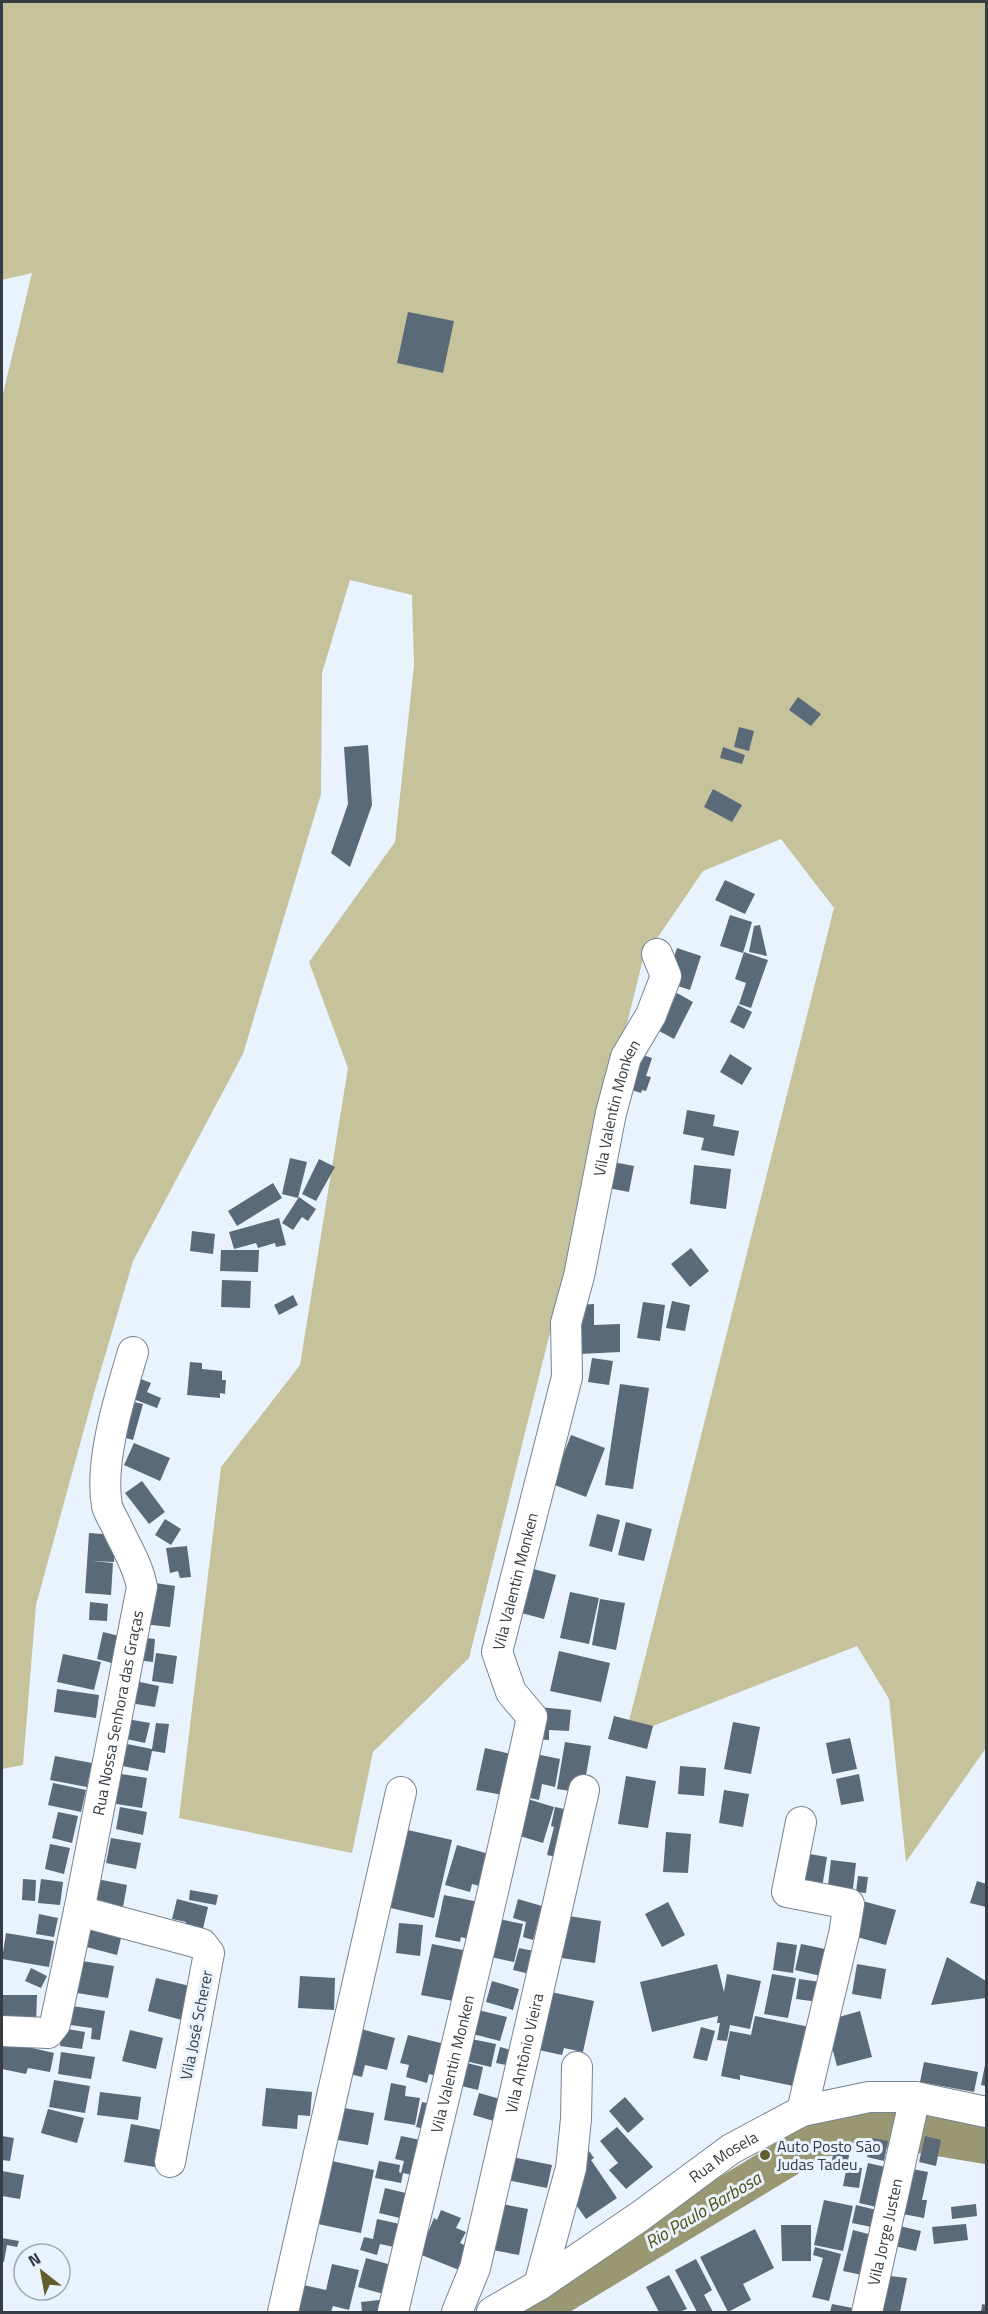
<svg xmlns="http://www.w3.org/2000/svg" width="988" height="2314" viewBox="0 0 988 2314" font-family="'Titillium Web',sans-serif">
<rect width="100%" height="100%" fill="#e9f3fd"/>
<path fill="#c5c29c" d="M2 2H986V1748L906 1862 889 1699 857 1646 625 1737 834 908 781 839 703 871 643 959 469 1658 373 1752 352 1853 179 1818 221 1467 300 1365 348 1068 309 962 395 842 414 666 412 595 350 580 322 673 321 794 243 1054 133 1261 94 1393 36 1605 23 1765 2 1769V398L32 273 2 280Z"/>
<g fill="none" stroke-linecap="round" stroke-linejoin="round">
<path stroke="#9a9773" stroke-width="38" d="M533 2312 819 2139 878 2127 986 2145"/>
</g>
<g fill="#5b6a78">
<path d="M408 312 454 321 443 373 397 363Z"/>
<path d="M798 697 821 714 811 726 789 710Z"/>
<path d="M739 727 754 731 749 751 734 747Z"/>
<path d="M368 745 372 805 350 867 331 853 348 804 344 747Z"/>
<path d="M723 747 745 755 742 764 720 758Z"/>
<path d="M713 789 742 805 732 822 704 807Z"/>
<path d="M725 880 755 894 745 914 715 900Z"/>
<path d="M730 915 752 922 743 953 720 946Z"/>
<path d="M760 925 767 956 749 952 754 926Z"/>
<path d="M677 948 701 956 690 990 666 982Z"/>
<path d="M744 952 768 960 751 1008 739 1004 746 983 735 979Z"/>
<path d="M677 993 693 1002 674 1039 650 1026 665 999 672 1002Z"/>
<path d="M738 1005 752 1012 744 1029 730 1022Z"/>
<path d="M633 1052 652 1058 646 1076 651 1077 646 1091 642 1090 641 1093 622 1087Z"/>
<path d="M730 1054 752 1068 742 1085 720 1072Z"/>
<path d="M687 1110 715 1115 713 1126 739 1131 734 1156 701 1150 704 1138 683 1134Z"/>
<path d="M290 1158 307 1162 298 1198 282 1194Z"/>
<path d="M319 1159 335 1167 316 1201 302 1194Z"/>
<path d="M608 1161 634 1166 629 1192 603 1187Z"/>
<path d="M694 1165 731 1169 726 1209 690 1204Z"/>
<path d="M273 1183 282 1198 237 1226 228 1211Z"/>
<path d="M299 1197 316 1209 308 1221 302 1217 293 1230 282 1223Z"/>
<path d="M279 1218 286 1245 276 1247 275 1243 258 1248 256 1243 234 1249 229 1232Z"/>
<path d="M192 1231 215 1234 213 1254 190 1251Z"/>
<path d="M691 1248 709 1271 690 1287 671 1264Z"/>
<path d="M221 1250H259L258 1272 220 1271Z"/>
<path d="M222 1280 251 1281 250 1308 221 1307Z"/>
<path d="M293 1295 298 1305 279 1315 274 1305Z"/>
<path d="M672 1301 690 1305 685 1331 666 1328Z"/>
<path d="M643 1302 665 1305 660 1341 637 1338Z"/>
<path d="M594 1304V1325L620 1324V1352L580 1354 579 1305Z"/>
<path d="M592 1358 613 1361 609 1385 588 1382Z"/>
<path d="M190 1362 202 1363V1369L222 1371V1380H226L225 1394 220 1393V1398L187 1395Z"/>
<path d="M136 1377 151 1383 147 1392 161 1398 157 1408 128 1397Z"/>
<path d="M620 1384 649 1388 633 1489 605 1485Z"/>
<path d="M125 1400 143 1404 133 1440 116 1435Z"/>
<path d="M571 1435 605 1448 586 1497 552 1484Z"/>
<path d="M134 1443 170 1458 160 1481 124 1465Z"/>
<path d="M142 1481 165 1512 149 1524 125 1493Z"/>
<path d="M597 1514 620 1520 612 1552 589 1546Z"/>
<path d="M165 1519 181 1529 171 1545 155 1535Z"/>
<path d="M626 1522 652 1529 644 1561 618 1555Z"/>
<path d="M89 1533 116 1535 114 1562 92 1561 113 1563 111 1595 85 1593Z"/>
<path d="M187 1546 191 1577 180 1578 178 1571 170 1573 166 1548Z"/>
<path d="M526 1567 556 1575 544 1619 514 1611Z"/>
<path d="M149 1582 175 1586 170 1627 144 1624Z"/>
<path d="M570 1592 599 1598 589 1644 560 1638Z"/>
<path d="M600 1599 625 1603 616 1650 592 1645Z"/>
<path d="M90 1602 108 1604 107 1621 89 1620Z"/>
<path d="M103 1632 119 1636 112 1663 97 1659Z"/>
<path d="M138 1637 155 1639 153 1662 135 1660Z"/>
<path d="M559 1651 610 1663 601 1702 550 1691Z"/>
<path d="M156 1653 177 1656 173 1684 152 1681Z"/>
<path d="M63 1654 101 1662 94 1690 57 1682Z"/>
<path d="M135 1681 159 1686 155 1707 130 1703Z"/>
<path d="M57 1689 99 1695 96 1718 54 1712Z"/>
<path d="M538 1707 571 1710 569 1731 549 1730V1740L536 1739Z"/>
<path d="M614 1716 653 1726 647 1749 608 1739Z"/>
<path d="M127 1719 150 1723 145 1743 122 1738Z"/>
<path d="M733 1722 760 1727 751 1774 724 1769Z"/>
<path d="M156 1723 169 1724 165 1753 152 1751 148 1771 117 1765 122 1743 152 1749Z"/>
<path d="M850 1738 857 1769 832 1774 826 1743Z"/>
<path d="M565 1742 591 1746 583 1793 557 1789Z"/>
<path d="M485 1748 516 1755 508 1796 476 1790Z"/>
<path d="M531 1753 560 1759 555 1787 542 1784 539 1800 522 1796Z"/>
<path d="M55 1756 92 1763 87 1787 50 1780Z"/>
<path d="M680 1766 706 1768 704 1796 678 1794Z"/>
<path d="M115 1773 147 1778 142 1808 110 1803Z"/>
<path d="M859 1774 864 1801 841 1805 836 1779Z"/>
<path d="M626 1776 656 1781 648 1828 618 1824Z"/>
<path d="M53 1783 86 1790 81 1812 48 1805Z"/>
<path d="M724 1790 749 1794 743 1827 719 1823Z"/>
<path d="M521 1797 554 1807 543 1843 510 1833Z"/>
<path d="M120 1807 147 1812 143 1835 116 1829Z"/>
<path d="M555 1807 578 1812 568 1859 547 1855 554 1827 551 1826Z"/>
<path d="M58 1812 78 1816 72 1843 52 1838Z"/>
<path d="M399 1828 452 1840 434 1918 382 1906Z"/>
<path d="M666 1832 691 1834 688 1873 663 1872Z"/>
<path d="M111 1838 141 1843 136 1869 106 1863Z"/>
<path d="M50 1844 70 1848 64 1874 45 1869Z"/>
<path d="M457 1845 496 1856 487 1888 472 1884 470 1892 445 1885Z"/>
<path d="M804 1853 827 1857 822 1888 799 1884Z"/>
<path d="M831 1860 856 1863 852 1897 827 1894Z"/>
<path d="M858 1876 868 1877 866 1893 856 1892Z"/>
<path d="M23 1879 36 1880 35 1901 22 1900Z"/>
<path d="M41 1879 63 1882 60 1905 38 1903Z"/>
<path d="M97 1879 127 1885 123 1907 93 1901Z"/>
<path d="M977 1881 986 1884V1907L970 1903Z"/>
<path d="M190 1890 218 1895 216 1905 189 1900Z"/>
<path d="M444 1895 484 1903 476 1941 461 1937 460 1942 435 1937Z"/>
<path d="M177 1899 208 1907 202 1933 185 1929 186 1922 172 1919Z"/>
<path d="M518 1899 542 1906 533 1940 523 1937 526 1922 513 1918Z"/>
<path d="M855 1899 896 1910 886 1945 846 1934Z"/>
<path d="M668 1902 685 1935 662 1947 645 1914Z"/>
<path d="M39 1914 58 1918 54 1937 36 1934Z"/>
<path d="M562 1915 601 1921 595 1963 555 1957Z"/>
<path d="M499 1919 523 1924 514 1962 491 1957Z"/>
<path d="M399 1923 423 1925 420 1956 396 1953Z"/>
<path d="M85 1924 122 1934 117 1955 79 1945Z"/>
<path d="M6 1933 54 1941 49 1967 2 1959Z"/>
<path d="M777 1942 797 1945 793 1973 773 1970Z"/>
<path d="M432 1944 473 1952 464 2003 421 1995Z"/>
<path d="M801 1944 830 1950 825 1977 795 1970Z"/>
<path d="M519 1948 544 1953 538 1976 513 1970Z"/>
<path d="M947 1957 986 1981V1998L931 2005Z"/>
<path d="M76 1960 114 1966 108 1998 71 1992Z"/>
<path d="M717 1964 724 1992 727 1974 761 1981 750 2029 730 2025 727 2041 717 2040 720 2023H717L718 2016 652 2032 640 1982Z"/>
<path d="M857 1964 886 1969 881 1999 852 1994Z"/>
<path d="M31 1968 47 1976 41 1988 25 1981Z"/>
<path d="M772 1974 796 1978 788 2018 764 2014Z"/>
<path d="M300 1976 335 1978 334 2010 298 2008Z"/>
<path d="M156 1978 190 1986 182 2020 148 2011Z"/>
<path d="M799 1979 829 1983 826 2003 796 1999Z"/>
<path d="M492 1981 519 1989 513 2010 486 2002Z"/>
<path d="M546 1991 594 2001 583 2052 564 2048 562 2055 534 2049Z"/>
<path d="M2 1995H37L36 2023H2Z"/>
<path d="M66 2005 105 2011 100 2040 91 2039 92 2028 63 2024Z"/>
<path d="M474 2009 507 2017 500 2041 469 2033Z"/>
<path d="M860 2011 872 2057 837 2066 825 2021Z"/>
<path d="M755 2016 815 2028 803 2088 740 2075V2080L721 2076 730 2031 751 2035Z"/>
<path d="M701 2027 715 2031 707 2061 693 2058Z"/>
<path d="M62 2028 85 2032 82 2049 60 2046Z"/>
<path d="M357 2028 395 2038 387 2070 365 2065 362 2077 346 2073Z"/>
<path d="M130 2030 163 2038 156 2069 122 2061Z"/>
<path d="M408 2035 449 2045 440 2077 429 2074 427 2083 406 2077 409 2065 400 2063Z"/>
<path d="M466 2038 496 2044 491 2067 461 2060Z"/>
<path d="M2 2041 54 2053 50 2072 28 2068 26 2074 2 2069Z"/>
<path d="M500 2047 519 2052 516 2067 496 2063Z"/>
<path d="M61 2052 95 2057 91 2079 58 2074Z"/>
<path d="M459 2061 483 2067 478 2090 453 2084Z"/>
<path d="M924 2062 978 2072 974 2092 920 2082Z"/>
<path d="M985 2065H986V2086L981 2085Z"/>
<path d="M54 2080 90 2086 85 2113 49 2107Z"/>
<path d="M391 2083 406 2086 405 2096 420 2098 415 2125 384 2120Z"/>
<path d="M266 2088 312 2092 310 2116 298 2115 297 2129 262 2126Z"/>
<path d="M100 2092 141 2097 138 2120 97 2115Z"/>
<path d="M479 2093 511 2102 504 2124 473 2115Z"/>
<path d="M625 2097 644 2119 628 2133 609 2111Z"/>
<path d="M422 2102 440 2106 434 2131 416 2127Z"/>
<path d="M338 2107 374 2113 368 2145 332 2139Z"/>
<path d="M48 2109 84 2118 77 2143 41 2133Z"/>
<path d="M131 2124 162 2130 155 2167 124 2162Z"/>
<path d="M617 2127 653 2167 626 2189 609 2170 618 2163 600 2141Z"/>
<path d="M2 2136 14 2138 10 2161 2 2160Z"/>
<path d="M401 2136 425 2141 417 2176 403 2173 401 2183 375 2178 379 2161 400 2165 399 2172 401 2173 404 2161 395 2159Z"/>
<path d="M925 2136 941 2140 936 2166 919 2162Z"/>
<path d="M872 2138 888 2141 884 2161 867 2157Z"/>
<path d="M586 2147 594 2158 591 2160 617 2198 586 2219 570 2196Z"/>
<path d="M833 2153 849 2155 848 2162 832 2161Z"/>
<path d="M512 2157 552 2165 547 2188 507 2180Z"/>
<path d="M327 2160 374 2170 361 2233 313 2223Z"/>
<path d="M868 2163 894 2169 885 2209 859 2203Z"/>
<path d="M847 2166 862 2168 859 2188 843 2186Z"/>
<path d="M907 2168 928 2172 922 2200H927L924 2218 897 2213Z"/>
<path d="M2 2171 24 2175 20 2199 2 2196Z"/>
<path d="M385 2188 414 2195 408 2220 379 2213Z"/>
<path d="M824 2200 853 2206 843 2251 814 2245Z"/>
<path d="M502 2204 528 2209 519 2255 493 2250Z"/>
<path d="M976 2204 977 2216 952 2219 951 2207Z"/>
<path d="M856 2205 885 2212 881 2229 852 2223Z"/>
<path d="M441 2210 461 2218 456 2228 466 2232 460 2243 468 2247 459 2270 419 2254 434 2218 437 2220Z"/>
<path d="M377 2219 409 2226 404 2249 380 2244 377 2255 360 2250 364 2237 373 2239Z"/>
<path d="M891 2224 921 2231 916 2251 886 2244Z"/>
<path d="M966 2224 968 2240 934 2244 932 2227Z"/>
<path d="M781 2225H811V2261H782Z"/>
<path d="M755 2229 774 2268 743 2284 751 2300 728 2312 700 2257Z"/>
<path d="M853 2230 876 2236 867 2276 843 2271Z"/>
<path d="M2 2238 19 2241 17 2247 7 2245 4 2262H2Z"/>
<path d="M815 2247 841 2254 829 2301 812 2297 823 2258 813 2255Z"/>
<path d="M366 2258 399 2267 391 2296 358 2287Z"/>
<path d="M696 2259 712 2290 704 2295 713 2312H697L675 2270Z"/>
<path d="M332 2264 359 2270 349 2310 333 2306 331 2312H293L299 2284 326 2290Z"/>
<path d="M669 2275 687 2309 679 2312H659L646 2287Z"/>
<path d="M882 2275 907 2278 900 2312H871Z"/>
<path d="M388 2299 389 2312H362L361 2302Z"/>
<path d="M832 2304 863 2310 862 2312H830Z"/>
<path d="M982 2304 986 2305V2312H981Z"/>
</g>
<g fill="none" stroke-linecap="round" stroke-linejoin="round">
<defs>
<g id="minor">
<path d="M801 1822 787 1892 849 1904 844 1934 802 2111"/>
<path d="M79 1911 202 1944 209 1953 170 2162"/>
<path id="s1" d="M2 2031 48 2033 55 2024 79 1911 142 1587C138 1565 126 1547 117 1527 114 1521 109 1513 107 1506 99 1461 120 1396 133 1352"/>
<path d="M539 2285 571 2168 576 2119 577 2067"/>
<path d="M283 2312 401 1792"/>
<path id="s2" d="M393 2312C439 2114 490 1916 532 1717L511 1692 497 1652 567 1377 566 1323 579 1276 611 1113 626 1057 651 1015 666 976 657 954"/>
<path id="s3" d="M457 2312 475 2268 584 1790"/>
<path id="s4" d="M492 2312 539 2285 639 2217 731 2149 802 2111 869 2097H915L986 2112"/>
<path id="s5" d="M867 2312 915 2097"/>
</g>
</defs>
<use href="#minor" stroke="#758493" stroke-width="32"/>
<use href="#minor" stroke="#fff" stroke-width="30"/>
</g>
<circle fill="#635e2b" stroke="#e9f3fd" stroke-width="2" cx="765" cy="2155" r="6"/>
<g text-anchor="middle" dominant-baseline="central" stroke-width="6" stroke-linejoin="round" paint-order="stroke">
<g font-size="16" fill="#353c42" stroke="#e9f3fd">
<text stroke="none"><textPath href="#s2" startOffset="1245">Vila Valentin Monken</textPath></text>
<text stroke="none"><textPath href="#s2" startOffset="759">Vila Valentin Monken</textPath></text>
<text stroke="none"><textPath href="#s1" startOffset="375">Rua Nossa Senhora das Graças</textPath></text>
<text transform="translate(196 2025) rotate(-79)">Vila José Scherer</text>
<text stroke="none"><textPath href="#s3" startOffset="268">Vila Antônio Vieira</textPath></text>
<text stroke="none"><textPath href="#s2" startOffset="255">Vila Valentin Monken</textPath></text>
<text stroke="none"><textPath href="#s4" startOffset="279">Rua Mosela</textPath></text>
<text stroke="none"><textPath href="#s5" startOffset="82">Vila Jorge Justen</textPath></text>
</g>
<g font-size="16" fill="#353c42" stroke="#e9f3fd" text-anchor="start">
<text x="777" y="2146">Auto Posto São<tspan x="777" dy="18">Judas Tadeu</tspan></text>
</g>
<g font-size="18" font-style="italic" fill="#544e0d" stroke="#e9f3fd">
<text transform="translate(703 2210) rotate(-31)">Rio Paulo Barbosa</text>
</g>
</g>
<rect width="988" height="2314" fill="none" stroke="#353c42" stroke-width="6"/>
<g transform="translate(42 2272) rotate(329)"><circle r="28" fill="#e9f3fd" stroke="#a1aab2" stroke-width="1.5"/>
<path d="M0-4.5L10 22L0 15L-10 22Z" fill="#635e2b"/>
<text y="-9" font-size="16" font-weight="bold" text-anchor="middle" fill="#353c42">N</text>
</g>
</svg>
